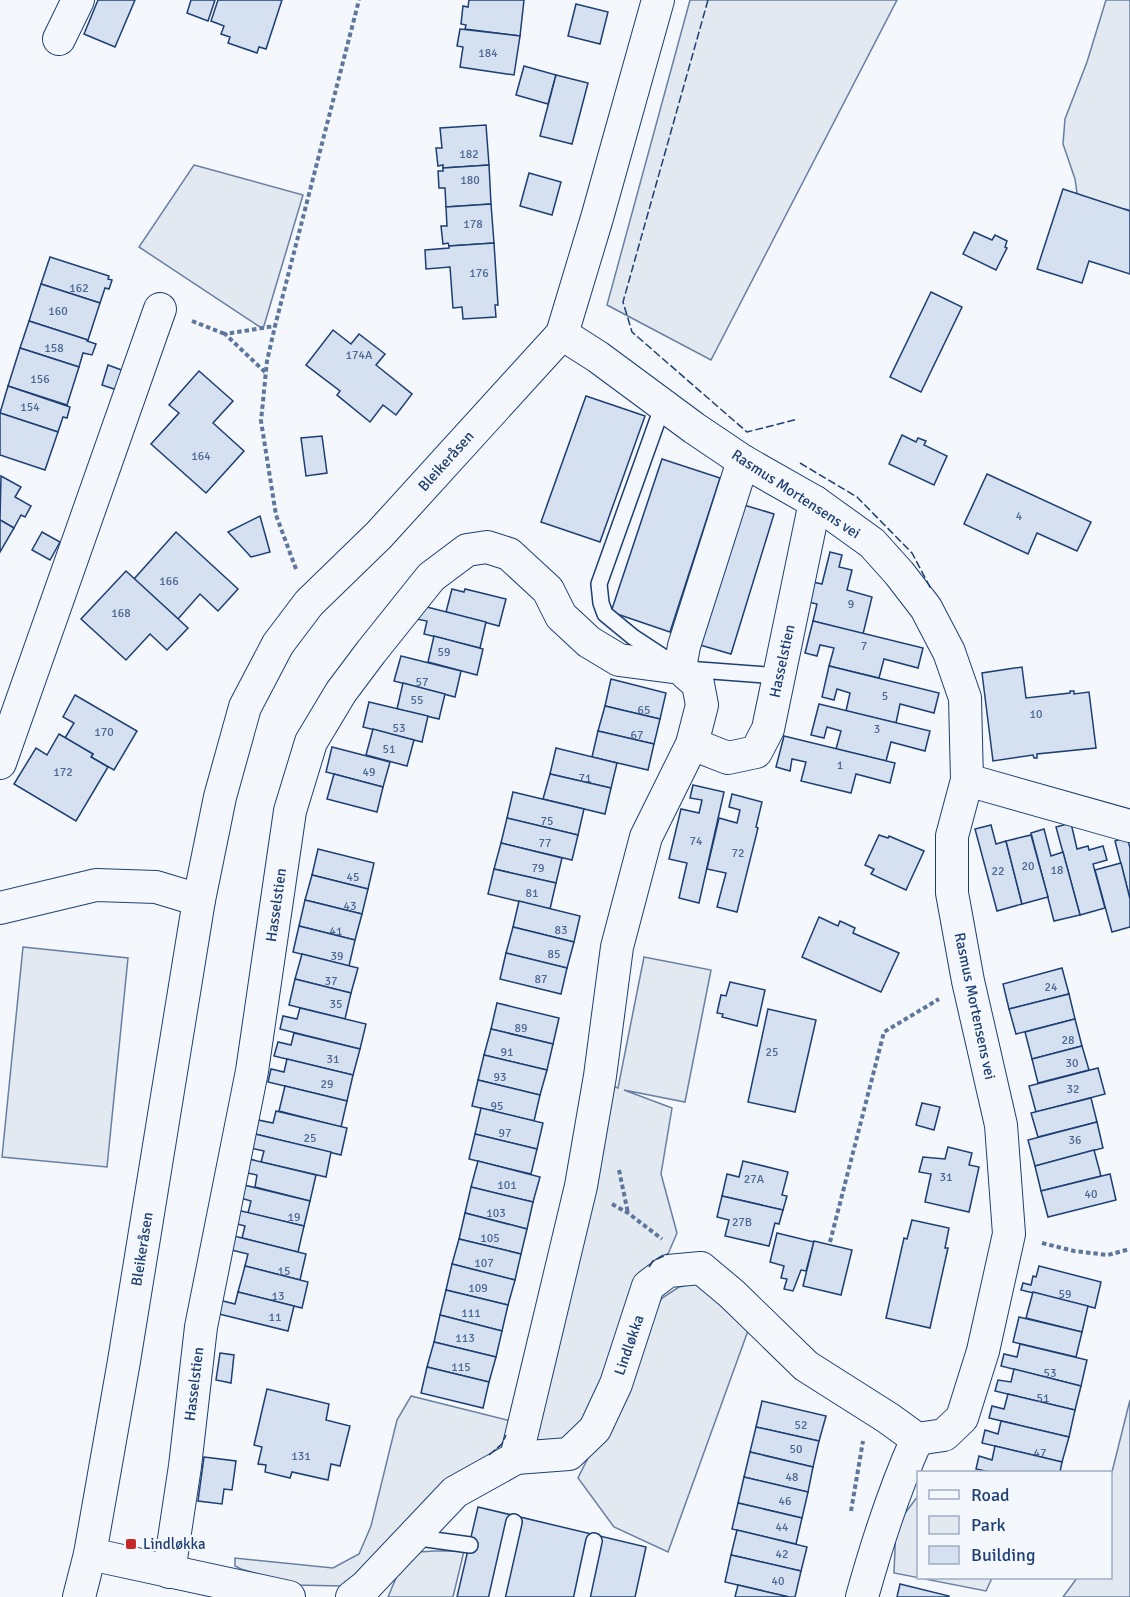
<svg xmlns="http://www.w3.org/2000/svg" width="1130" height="1597" viewBox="0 0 1130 1597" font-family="Signika,sans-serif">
<rect width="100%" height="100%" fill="#f4f7fb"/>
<g fill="#e3e9f0" stroke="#687fa3" stroke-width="1.5">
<path d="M690 0H897L711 360 607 305Z"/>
<path d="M1106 0H1130V210L1078 200 1075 179 1063 144 1065 119 1087 62Z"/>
<path d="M194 165 303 195 263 329 139 247Z"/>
<path d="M23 947 128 958 107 1167 2 1157Z"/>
<path d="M644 957 711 970 685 1102 624 1090 672 1108 661 1174 677 1233 668 1254 653 1261 645 1272 590 1417 576 1436 546 1446 535 1439 610 1085 618 1088Z"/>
<path d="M700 1282 749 1328 668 1552 614 1527 578 1478 623 1388 644 1326 662 1298 679 1287Z"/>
<path d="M411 1396 511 1421 502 1444 491 1454 441 1486 402 1534 343 1586 294 1585 241 1569 235 1566V1558L333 1568 359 1554 371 1526 397 1420Z"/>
<path d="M1130 1400V1597H1063L1077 1578H1110L1111 1476Z"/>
<path d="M918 1496V1578H992L986 1591 894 1573 896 1525Z"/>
<path d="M435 1551H464L453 1597H388L401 1566 418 1552Z"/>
</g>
<g fill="#d5e0f0" stroke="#1d3f73" stroke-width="1.5">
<path d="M98 0H135L115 47 84 34Z"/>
<path d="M191 0H215L208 21 187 13Z"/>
<path d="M218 0H282L266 49 259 47 257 53 228 43 230 37 221 34 224 26 211 21Z"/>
<path d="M469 0H524L520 36 465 29 466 25 461 24 463 6 468 7Z"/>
<path d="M576 4 608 12 600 44 568 36Z"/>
<path d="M460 29 520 36 514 75 460 67 463 47 457 46Z"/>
<path d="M524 66 556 75 548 104 516 95Z"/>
<path d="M556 75 588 83 572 144 540 136Z"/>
<path d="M486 125 489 165 443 168V165L438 166 436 148H442L440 128Z"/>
<path d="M489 165 491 204 446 207 445 188H439L438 171H443V168Z"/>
<path d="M529 173 561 182 552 215 520 206Z"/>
<path d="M1063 189 1130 211V274L1089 261 1082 283 1037 269Z"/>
<path d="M491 204 494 243 449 246 448 243 443 244 441 226H447L446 207Z"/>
<path d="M974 232 992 240 995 235 1007 241 1005 247 1007 248 996 270 963 254Z"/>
<path d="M494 243 498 305H495L496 317 463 319 462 307 453 308 450 267 426 269 425 250 449 248V246Z"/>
<path d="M50 257 109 276 108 279 112 280 109 289 105 288 100 303 41 284Z"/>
<path d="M41 284 100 303 88 340 29 321Z"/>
<path d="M931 292 962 307 921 392 890 377Z"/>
<path d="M29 321 88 340 87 341 96 344 92 355 83 353 79 367 20 348Z"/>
<path d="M333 330 351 344 359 334 385 354 376 365 412 394 396 415 383 405 370 422 337 395 340 391 306 365Z"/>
<path d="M20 348 79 367 67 405 8 386Z"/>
<path d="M108 365 127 372 120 391 102 385Z"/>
<path d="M199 371 233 401 213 423 244 451 206 493 151 444 179 413 169 405Z"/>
<path d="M8 386 70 407 67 418 63 417 58 432 0 413Z"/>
<path d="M586 396 645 416 600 542 541 522Z"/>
<path d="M0 413 58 432 45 470 0 455Z"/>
<path d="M902 435 916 442 918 438 926 441 924 445 947 456 934 485 889 464Z"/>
<path d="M322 436 327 473 306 476 301 438Z"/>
<path d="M662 459 720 478 670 632 611 612Z"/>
<path d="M987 474 1091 522 1077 551 1037 533 1028 554 964 524Z"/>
<path d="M1 476 21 487 15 497 31 506 25 517 21 515 14 528 0 520Z"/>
<path d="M744 505 774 514 731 654 700 645Z"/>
<path d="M260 516 270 552 251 557 228 532Z"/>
<path d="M0 520 14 528 0 552Z"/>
<path d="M42 532 60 542 50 560 32 550Z"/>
<path d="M176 532 238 589 218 611 200 594 178 619 134 579Z"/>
<path d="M830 552 842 555 839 567 852 570 847 590 872 597 863 634 813 621 817 604 808 602 813 582 822 584Z"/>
<path d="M126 571 188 628 167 650 150 634 126 660 81 619Z"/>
<path d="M452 589 464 592 465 589 506 599 499 626 446 612Z"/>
<path d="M419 605 486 622 480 648 424 634 427 621 416 619Z"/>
<path d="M813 621 923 648 918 668 884 659 879 678 829 666 834 648 820 645 817 656 805 653Z"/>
<path d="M434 636 483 649 477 675 428 662Z"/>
<path d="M401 656 461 671 455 697 394 681Z"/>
<path d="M829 666 939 693 934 713 900 704 896 723 846 711 850 693 837 689 834 700 822 697Z"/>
<path d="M1022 667 1026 698 1070 693V691H1074V694L1089 692 1096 748 1037 754V758H1034L1033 755 993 761 982 673Z"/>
<path d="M611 679 666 693 660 719 605 706Z"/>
<path d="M403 683 445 694 439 719 397 709Z"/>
<path d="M75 695 137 731 114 770 91 757 93 754 65 738 74 723 63 717Z"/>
<path d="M369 702 428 716 422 742 363 727Z"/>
<path d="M819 704 930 731 925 751 891 742 886 761 836 749 841 731 827 727 824 738 811 735Z"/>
<path d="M605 706 660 719 654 744 598 731Z"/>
<path d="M373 729 414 740 407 766 366 755Z"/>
<path d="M598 731 654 744 648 770 592 757Z"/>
<path d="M59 734 93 754 91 757 108 767 76 821 14 784 36 748 47 755Z"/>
<path d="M784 736 895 763 890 783 856 774 851 793 801 781 806 762 792 759 790 771 776 767Z"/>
<path d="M332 747 390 762 383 787 326 772Z"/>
<path d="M556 748 617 763 611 788 550 774Z"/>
<path d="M334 774 383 787 377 812 327 799Z"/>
<path d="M550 774 611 788 605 814 543 799Z"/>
<path d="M693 785 724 792 699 903 679 898 687 863 669 859 681 809 699 813 702 800 690 798Z"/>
<path d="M513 792 584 809 578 835 507 818Z"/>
<path d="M732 794 762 802 756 827 758 828 737 912 717 907 726 873 707 869 719 818 737 823 740 810 729 807Z"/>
<path d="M507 818 578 835 572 860 501 843Z"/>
<path d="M1071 823 1077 849 1088 846 1089 850 1103 846 1107 860 1093 864 1105 908 1080 915 1056 827Z"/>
<path d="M991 825 996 844 1006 841 1022 904 997 911 975 829Z"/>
<path d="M1044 829 1051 856 1063 852 1080 915 1054 921 1031 833Z"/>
<path d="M879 835 888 838 889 836 924 851 906 890 871 874 874 869 865 865Z"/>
<path d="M1031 835 1048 897 1022 904 1006 841Z"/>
<path d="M1127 837 1130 848V899L1115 841Z"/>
<path d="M501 843 562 858 556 883 494 869Z"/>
<path d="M318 849 374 863 368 889 312 875Z"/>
<path d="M1121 863 1130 899V927L1112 932 1095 870Z"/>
<path d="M494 869 556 883 550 909 488 894Z"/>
<path d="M312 875 368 889 362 914 305 900Z"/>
<path d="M305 900 362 914 355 940 299 926Z"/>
<path d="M519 901 580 916 574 942 513 927Z"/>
<path d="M819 917 838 926 840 921 855 928 853 933 899 953 881 992 802 957Z"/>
<path d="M299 926 355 940 349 966 293 952Z"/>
<path d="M513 927 574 942 567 968 506 953Z"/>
<path d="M506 953 567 968 561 994 500 979Z"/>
<path d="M302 954 358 968 351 993 295 979Z"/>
<path d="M1062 968 1069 994 1009 1009 1003 984Z"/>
<path d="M295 979 351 993 345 1019 289 1005Z"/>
<path d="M730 982 765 990 757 1026 722 1017 723 1014 717 1013 721 995 726 996Z"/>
<path d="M1069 994 1075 1019 1016 1034 1009 1009Z"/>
<path d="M497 1003 559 1018 553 1044 491 1029Z"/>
<path d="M300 1008 366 1024 360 1049 280 1029 283 1016 297 1019Z"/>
<path d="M768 1009 816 1020 795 1112 748 1102Z"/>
<path d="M1075 1019 1082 1046 1032 1059 1025 1032Z"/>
<path d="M491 1029 553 1044 547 1070 484 1055Z"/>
<path d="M294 1033 360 1049 353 1075 274 1056 278 1042 291 1045Z"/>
<path d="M1082 1046 1089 1070 1038 1083 1032 1059Z"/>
<path d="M484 1055 547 1070 540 1095 478 1080Z"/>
<path d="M287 1059 353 1075 347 1101 268 1082 271 1069 284 1072Z"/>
<path d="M1098 1068 1105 1094 1036 1112 1029 1086Z"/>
<path d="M478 1080 540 1095 534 1121 472 1106Z"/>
<path d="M285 1086 347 1101 341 1127 279 1111Z"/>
<path d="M1091 1098 1097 1122 1038 1137 1031 1113Z"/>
<path d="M922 1103 940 1107 934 1130 916 1125Z"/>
<path d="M481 1108 543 1123 537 1149 475 1134Z"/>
<path d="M276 1111 347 1128 341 1155 255 1134 258 1120 273 1123Z"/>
<path d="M1097 1122 1103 1148 1035 1166 1028 1140Z"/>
<path d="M255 1134 331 1152 326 1177 261 1162 264 1151 251 1148Z"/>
<path d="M475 1134 537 1149 531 1174 469 1159Z"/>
<path d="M948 1147 972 1153 969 1165 979 1167 969 1212 925 1202 931 1174 919 1172 923 1157 945 1159Z"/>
<path d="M1094 1150 1101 1176 1041 1191 1035 1166Z"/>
<path d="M245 1158 316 1175 310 1201 255 1187 257 1175 242 1172Z"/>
<path d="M478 1161 540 1177 533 1202 471 1187Z"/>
<path d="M743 1161 788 1172 782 1195 787 1196 783 1210 722 1196 727 1174 739 1177Z"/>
<path d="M1110 1174 1116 1200 1048 1217 1041 1191Z"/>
<path d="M240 1184 310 1201 304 1226 248 1213 251 1201 237 1197Z"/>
<path d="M471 1187 533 1202 527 1229 465 1213Z"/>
<path d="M722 1196 783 1210 779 1224 775 1223 769 1246 725 1236 729 1220 717 1217Z"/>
<path d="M233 1209 304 1226 298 1252 242 1238 245 1226 230 1222Z"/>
<path d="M465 1213 527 1229 521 1254 459 1239Z"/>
<path d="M912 1220 949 1228 945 1248H948L930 1328 886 1318 904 1238 907 1239Z"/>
<path d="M777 1233 814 1242 806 1271 801 1270 793 1291 784 1289 787 1279 781 1278 784 1266 770 1262Z"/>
<path d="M230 1235 306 1254 300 1280 245 1266 248 1254 227 1249Z"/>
<path d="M459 1239 521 1254 515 1280 452 1264Z"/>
<path d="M814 1241 852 1250 841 1295 803 1286Z"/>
<path d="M452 1264 515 1280 508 1305 446 1290Z"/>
<path d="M245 1266 308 1282 302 1308 238 1292Z"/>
<path d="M1039 1266 1101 1282 1095 1308 1021 1290 1023 1283 1031 1285 1033 1276 1036 1277Z"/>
<path d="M446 1290 508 1305 502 1331 440 1315Z"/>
<path d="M238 1292 294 1306 288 1331 215 1313 219 1300 235 1304Z"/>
<path d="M1033 1292 1088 1306 1082 1332 1026 1318Z"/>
<path d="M440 1315 502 1331 496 1357 434 1342Z"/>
<path d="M1019 1317 1082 1332 1076 1357 1013 1342Z"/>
<path d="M434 1342 496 1357 489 1382 427 1367Z"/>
<path d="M1020 1344 1087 1360 1081 1386 1001 1366 1004 1354 1017 1357Z"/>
<path d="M220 1353 234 1355 231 1383 216 1380Z"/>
<path d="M427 1367 489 1382 483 1408 421 1393Z"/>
<path d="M1014 1369 1081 1386 1075 1410 995 1391 998 1380 1011 1382Z"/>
<path d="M267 1389 329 1404 326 1420 350 1426 340 1466 331 1464 328 1480 292 1472 290 1478 265 1472 266 1465 258 1464 262 1447 254 1445Z"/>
<path d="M1008 1394 1075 1410 1069 1437 989 1418 992 1406 1004 1409Z"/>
<path d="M762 1401 826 1416 819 1441 756 1427Z"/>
<path d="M1001 1421 1069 1437 1062 1462 982 1443 985 1430 998 1434Z"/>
<path d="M756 1427 819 1441 813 1467 750 1452Z"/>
<path d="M995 1446 1062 1462 1060 1472H990L976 1469 979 1456 992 1460Z"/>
<path d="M750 1452 813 1467 808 1492 744 1477Z"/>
<path d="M204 1457 236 1461 232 1490 224 1489 222 1504 198 1501Z"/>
<path d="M744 1477 808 1492 802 1518 738 1503Z"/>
<path d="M738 1503 802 1518 796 1544 732 1529Z"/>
<path d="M478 1507 646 1547 635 1597H457Z"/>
<path d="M737 1530 807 1547 801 1571 731 1555Z"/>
<path d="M731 1555 801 1571 795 1597H789L725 1582Z"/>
<path d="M900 1584 949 1596V1597H897Z"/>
<path d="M738 1585 789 1597H735Z"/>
</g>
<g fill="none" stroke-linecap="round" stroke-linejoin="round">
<defs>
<g id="lane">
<path d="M663 405 599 584 601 603 605 614 633 637 665 658"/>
<path d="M686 669 779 676"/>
<path d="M412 1537 470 1545"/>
<path d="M497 1597 514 1522"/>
<path d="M582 1597 594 1541"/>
</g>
<g id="street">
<path d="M59 39 78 0"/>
<path d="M562 334 598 357 694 428 743 461 815 502 872 543 899 573 926 608 949 652 965 698 967 780 952 836V893L968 981 1001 1125 1009 1234 983 1351 962 1418 944 1435 917 1439"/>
<path d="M680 668 684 646 743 461"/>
<path d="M692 744 728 758 756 752 768 729 815 502"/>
<path d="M0 763 160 309"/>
<path d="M967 780 1130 826"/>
<path d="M0 908 96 885 156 887 199 900"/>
<path d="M90 1554 289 1597"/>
<path d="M169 1572 185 1466 201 1327 252 1071 290 811 311 742 341 692 371 652 431 577 467 550 487 547 509 554 548 590 561 616 589 642 619 660 680 668 698 684 702 705 692 744 646 837 617 947 600 1076 581 1186 516 1458"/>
<path d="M79 1597 90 1554 124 1361 199 900 220 797 245 707 278 644 309 603 379 535 562 334 597 218 658 0"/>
<path d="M352 1597 366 1586 455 1492 516 1458 569 1454 595 1429 616 1384 648 1286 668 1271 701 1268 732 1294 806 1366 888 1418 917 1439C894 1490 877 1543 862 1597"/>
</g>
</defs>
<use href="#lane" stroke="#1d3f73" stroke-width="18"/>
<use href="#street" stroke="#1d3f73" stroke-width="34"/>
<g stroke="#5e769c" stroke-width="4" stroke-dasharray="4.5 3" stroke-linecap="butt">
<path d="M192 321 225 334"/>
<path d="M265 372 225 334 275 326"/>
<path d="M296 569 276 515 261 421 267 361 275 326 359 0"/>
<path d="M619 1170 628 1213"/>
<path d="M612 1204 628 1213 662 1239"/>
<path d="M830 1242 884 1032 939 999"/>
<path d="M1042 1243 1074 1251 1108 1255 1130 1249"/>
<path d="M851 1511 863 1441"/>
</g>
<use href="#lane" stroke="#f4f7fb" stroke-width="15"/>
<use href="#street" stroke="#f4f7fb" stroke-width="32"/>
<g stroke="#1d3f73" stroke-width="1.5" stroke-dasharray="8 3" stroke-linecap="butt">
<path d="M708 0 623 302 632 332 747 432 798 419"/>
<path d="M800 463 857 497 912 553 931 589"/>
<path d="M649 1267 653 1261 668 1254"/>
<path d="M489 1455 502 1444 506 1435"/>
</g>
</g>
<rect fill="#c62828" stroke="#f4f7fb" stroke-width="2" x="125" y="1538" width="12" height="12" rx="3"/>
<g text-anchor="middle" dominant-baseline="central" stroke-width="4.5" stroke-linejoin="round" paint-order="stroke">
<g font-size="12" fill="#4b6792">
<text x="488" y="53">184</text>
<text x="469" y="154">182</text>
<text x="470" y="180">180</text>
<text x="473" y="224">178</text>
<text x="479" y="273">176</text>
<text x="79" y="288">162</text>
<text x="58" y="311">160</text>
<text x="54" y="348">158</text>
<text x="359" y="355">174A</text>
<text x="40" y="379">156</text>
<text x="30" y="407">154</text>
<text x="201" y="456">164</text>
<text x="1019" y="516">4</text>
<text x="169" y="581">166</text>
<text x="851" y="604">9</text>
<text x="121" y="613">168</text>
<text x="864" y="646">7</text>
<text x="444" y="652">59</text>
<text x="422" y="682">57</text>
<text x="885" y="696">5</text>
<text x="417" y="700">55</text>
<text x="644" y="710">65</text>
<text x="1036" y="714">10</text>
<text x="399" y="728">53</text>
<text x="877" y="729">3</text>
<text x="104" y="732">170</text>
<text x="637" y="735">67</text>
<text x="389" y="749">51</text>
<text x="840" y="765">1</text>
<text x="63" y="772">172</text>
<text x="369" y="772">49</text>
<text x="585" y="778">71</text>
<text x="547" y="821">75</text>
<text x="696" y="841">74</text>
<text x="545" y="843">77</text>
<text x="738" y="853">72</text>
<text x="1028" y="866">20</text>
<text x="538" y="868">79</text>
<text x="1057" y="870">18</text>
<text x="998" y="871">22</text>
<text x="353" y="877">45</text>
<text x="532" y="893">81</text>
<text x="350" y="906">43</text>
<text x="561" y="930">83</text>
<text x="336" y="931">41</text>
<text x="554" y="954">85</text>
<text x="337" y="956">39</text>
<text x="541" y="979">87</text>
<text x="331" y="981">37</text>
<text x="1051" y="987">24</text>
<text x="336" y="1004">35</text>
<text x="521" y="1028">89</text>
<text x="1068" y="1040">28</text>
<text x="507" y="1052">91</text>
<text x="772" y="1052">25</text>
<text x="333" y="1059">31</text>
<text x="1072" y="1063">30</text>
<text x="500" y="1077">93</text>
<text x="327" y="1084">29</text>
<text x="1073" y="1089">32</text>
<text x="497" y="1106">95</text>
<text x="505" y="1133">97</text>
<text x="310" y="1138">25</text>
<text x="1075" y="1140">36</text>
<text x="946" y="1177">31</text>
<text x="754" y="1179">27A</text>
<text x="507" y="1185">101</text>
<text x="1091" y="1194">40</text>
<text x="496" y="1213">103</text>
<text x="294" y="1217">19</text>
<text x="742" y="1222">27B</text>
<text x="490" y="1238">105</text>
<text x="484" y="1263">107</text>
<text x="284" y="1271">15</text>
<text x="478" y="1288">109</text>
<text x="1065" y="1294">59</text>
<text x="278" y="1296">13</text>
<text x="471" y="1313">111</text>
<text x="275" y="1317">11</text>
<text x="465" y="1338">113</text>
<text x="461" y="1367">115</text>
<text x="1050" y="1373">53</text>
<text x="1043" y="1398">51</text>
<text x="801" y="1425">52</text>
<text x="796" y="1449">50</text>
<text x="1040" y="1453">47</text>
<text x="301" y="1456">131</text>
<text x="792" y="1477">48</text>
<text x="785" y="1501">46</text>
<text x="782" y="1527">44</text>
<text x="782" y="1554">42</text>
<text x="778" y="1581">40</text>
</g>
<g font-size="15" fill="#1d3f73" stroke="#f4f7fb">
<text transform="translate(446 461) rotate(-48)">Bleikeråsen</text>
<text transform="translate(796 494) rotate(33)">Rasmus Mortensens vei</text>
<text transform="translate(782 661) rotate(-78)">Hasselstien</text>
<text transform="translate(276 905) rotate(-82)">Hasselstien</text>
<text transform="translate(975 1006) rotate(78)">Rasmus Mortensens vei</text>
<text transform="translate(142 1249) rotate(-81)">Bleikeråsen</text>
<text transform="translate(629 1345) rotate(-71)">Lindløkka</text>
<text transform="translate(194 1384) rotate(-83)">Hasselstien</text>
</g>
<g font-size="15" fill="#1d3f73" stroke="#f4f7fb" text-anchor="start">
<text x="143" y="1544">Lindløkka</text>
</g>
</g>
<rect x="917" y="1471" width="195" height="108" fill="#f4f7fb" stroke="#9eadc5" stroke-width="1.5"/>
<rect x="929" y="1490" width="30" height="9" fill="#f4f7fb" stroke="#9eadc5" stroke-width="1.5"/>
<text x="971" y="1501" font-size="18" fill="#1d3f73">Road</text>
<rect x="929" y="1516" width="30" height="18" fill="#e3e9f0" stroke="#9eadc5" stroke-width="1.5"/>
<text x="971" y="1531" font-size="18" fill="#1d3f73">Park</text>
<rect x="929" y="1546" width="30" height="18" fill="#d5e0f0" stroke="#9eadc5" stroke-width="1.5"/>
<text x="971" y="1561" font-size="18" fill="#1d3f73">Building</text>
</svg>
